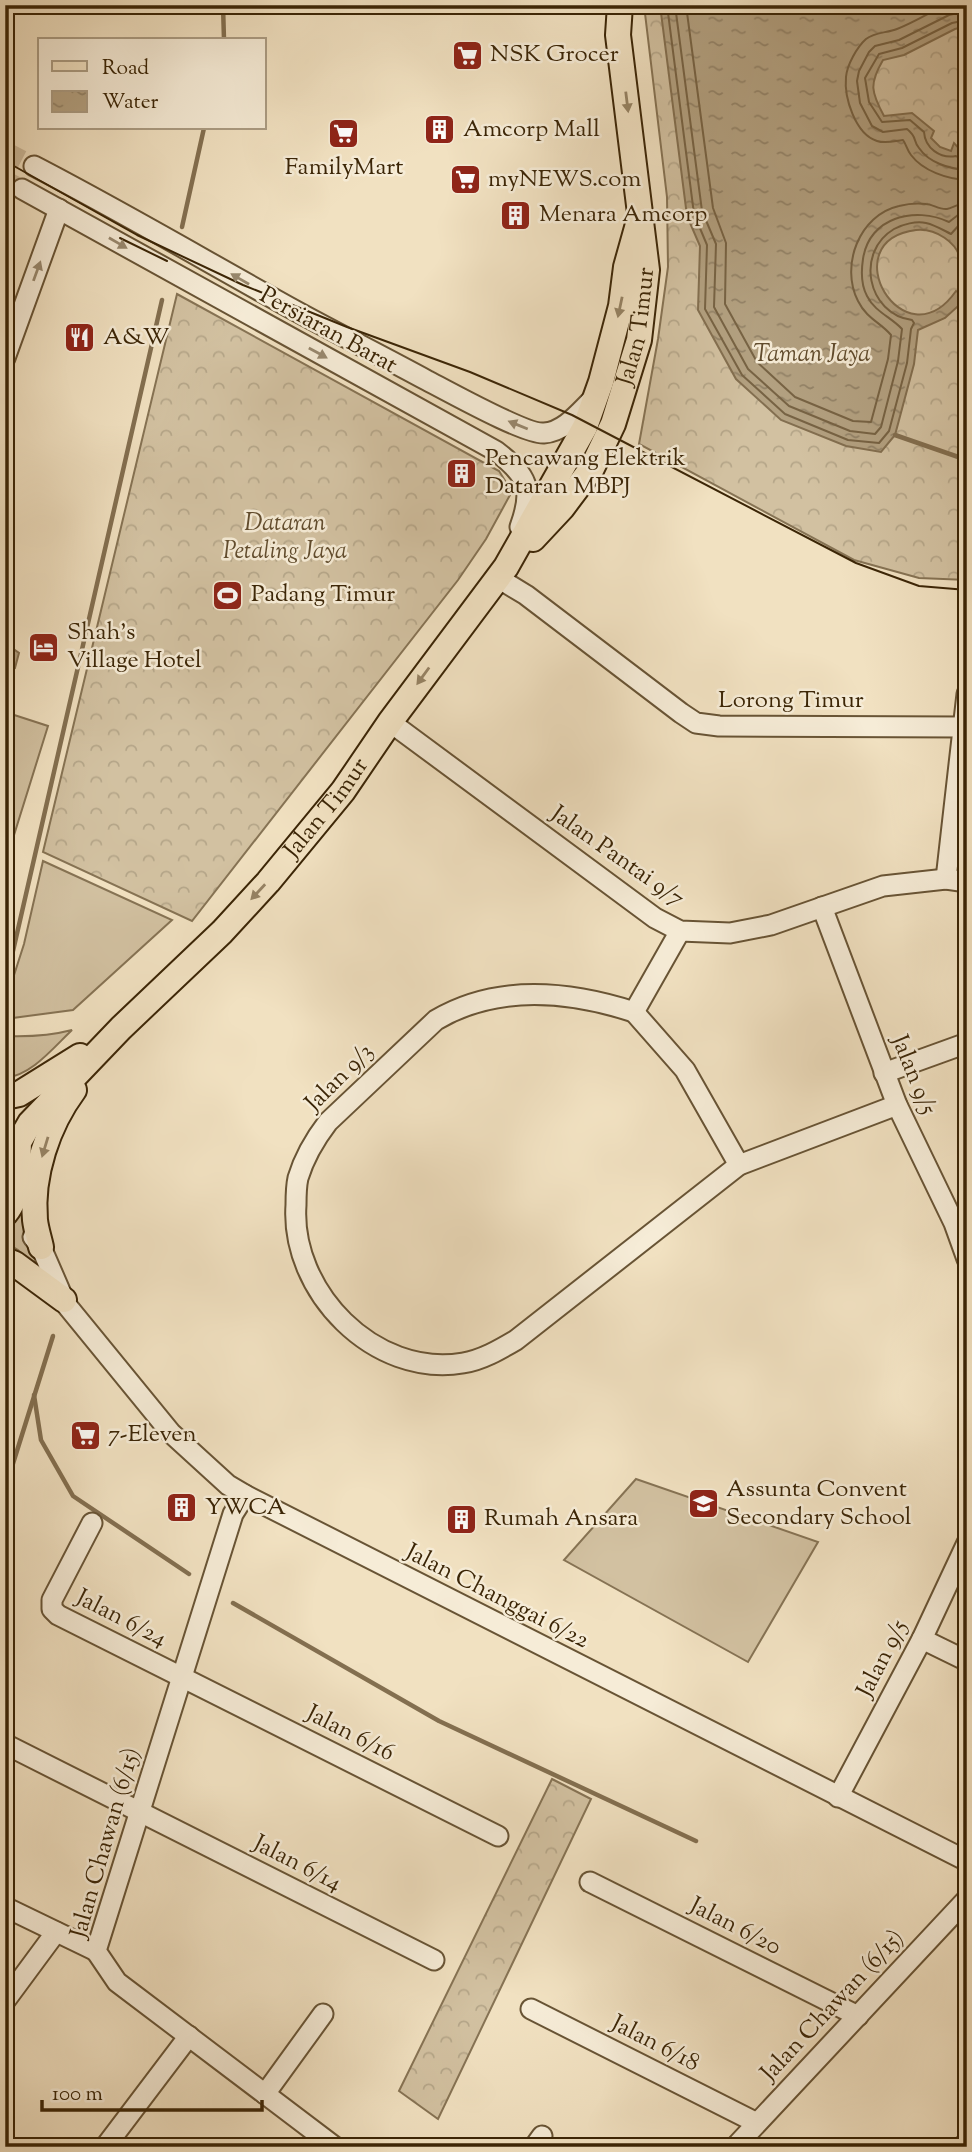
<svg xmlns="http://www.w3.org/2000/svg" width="972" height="2152" viewBox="0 0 972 2152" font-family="'Sorts Mill Goudy',serif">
<defs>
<pattern id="forest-crowns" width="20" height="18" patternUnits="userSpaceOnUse" patternTransform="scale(1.75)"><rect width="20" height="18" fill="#d2c1a1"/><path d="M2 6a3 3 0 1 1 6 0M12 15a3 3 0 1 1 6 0" fill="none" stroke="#b5a689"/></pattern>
<pattern id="water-ripples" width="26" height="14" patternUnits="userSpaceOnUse" patternTransform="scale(1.75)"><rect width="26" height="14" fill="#b3a181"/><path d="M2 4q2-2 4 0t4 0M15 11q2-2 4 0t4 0" fill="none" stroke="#938368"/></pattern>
</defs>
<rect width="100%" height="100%" fill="#f1e1c1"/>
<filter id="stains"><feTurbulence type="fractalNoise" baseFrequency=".00286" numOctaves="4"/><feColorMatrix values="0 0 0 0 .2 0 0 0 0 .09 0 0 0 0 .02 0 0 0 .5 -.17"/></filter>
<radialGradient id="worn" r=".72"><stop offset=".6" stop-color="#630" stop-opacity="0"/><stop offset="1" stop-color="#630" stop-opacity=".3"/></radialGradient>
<g fill="#d2c1a1" stroke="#867354" stroke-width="2">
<path d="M5 712 48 726 5 864Z"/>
<path d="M43 861 172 920 73 1010 5 1019 7 997 24 944Z"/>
<path d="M72 1030C53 1048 32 1075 5 1078V1036C29 1037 49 1036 72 1030Z"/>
<path d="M21 1206 25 1231 46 1276 18 1250 5 1242V1226Z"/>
<path d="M636 1479 818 1542 748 1662 564 1560Z"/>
</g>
<g fill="url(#forest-crowns)" stroke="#867354" stroke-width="2">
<path d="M644 5H967V580L919 578 854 560 639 444 658 339 668 267 667 197Z"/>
<path d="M177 294 499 471 509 487 510 495 486 539 458 580 192 921 43 852Z"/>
<path d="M552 1779 591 1799 438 2119 399 2091Z"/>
</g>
<g fill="url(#water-ripples)" stroke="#836f50" stroke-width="2">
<path d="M660 5H967V26L955 29 904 55 883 60C869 84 871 92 884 116L912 113 934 131 931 138 940 147 951 151 954 143 967 157V226L961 233 967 246V280L961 278C961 273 961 267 961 262 958 242 935 228 916 230 831 241 904 365 956 291L967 298 945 318 918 330 914 364 895 435 881 452 846 446 781 420 736 379 698 310 700 246 687 216Z"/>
<path d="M5 643 19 653 15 668 5 664Z"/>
</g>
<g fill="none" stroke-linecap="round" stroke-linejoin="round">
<g stroke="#776344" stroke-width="2">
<path d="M667 5 694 214 707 245 705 309 742 375 785 414 848 440 879 443 889 431 907 363 911 329 914 323 912 320C867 314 855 252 894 229 903 224 916 221 926 223 935 225 943 230 951 234L960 224 967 222"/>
<path d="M675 5 702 211 716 244 714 307 748 369 789 406 850 431 875 434 881 427 898 361 902 329C891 317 875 312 867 296 861 285 861 272 863 259 869 217 915 206 949 222L958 215 967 214"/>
<path d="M686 5 713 208 726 243 725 304 757 362 795 397 853 421 871 422 888 359 891 335C880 322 867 319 858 301 840 266 859 215 899 206 907 204 918 203 926 204 932 204 940 210 947 209 953 208 959 203 967 203"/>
<path d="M945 5C929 13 913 23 897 29 887 33 875 32 866 39 857 47 847 65 846 77 844 97 855 134 877 141 886 144 894 141 903 140 906 144 907 150 911 155 923 171 947 179 967 180"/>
<path d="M967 11 949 15 899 40 875 46 869 52 859 71 857 81 860 103 872 126 883 132 907 129C918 138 912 139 919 148 929 163 950 169 967 170"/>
<path d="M967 20 952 23 902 48 879 54 865 78 869 102 882 122 910 120 924 132C925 148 940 159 956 156L962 160 967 161"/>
</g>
<g stroke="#836f50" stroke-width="4.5">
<path d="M223 5 224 40"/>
<path d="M182 227 204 128"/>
<path d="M895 435 967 460"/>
<path d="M13 951 162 300"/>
<path d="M34 1395 41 1440 73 1496 189 1574"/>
<path d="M5 1489 53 1336"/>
<path d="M233 1603 439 1721 696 1841"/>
</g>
<g stroke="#cdbb9c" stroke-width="19" stroke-dasharray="19 10" stroke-linecap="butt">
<path d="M5 151 34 166"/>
<path d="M5 180 22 189"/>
</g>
<defs>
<g id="minor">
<path d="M34 166C123 212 209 263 296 311 340 335 384 357 428 381 448 391 526 435 544 433 565 432 581 410 595 397"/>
<path d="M22 189 496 451C528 476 534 488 520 527"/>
<path d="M5 358 59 209"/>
<path d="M498 578 526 595 681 713 696 723 719 726 963 727"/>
<path d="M390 722 655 918 680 931 730 933 771 925 883 886 946 879 967 882"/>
<path d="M946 879 967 694"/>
<path d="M822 907 897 1105 954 1223 967 1259"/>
<path d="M680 931 634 1012C569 991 497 984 436 1020L328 1122C315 1139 304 1158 298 1178 296 1187 296 1196 296 1205 290 1291 374 1378 463 1363 482 1360 499 1350 516 1340L739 1165 897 1105"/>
<path d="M634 1012 685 1070 739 1165"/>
<path d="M884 1073 967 1043"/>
<path d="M33 1237 41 1247 64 1300"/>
<path d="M55 1291 171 1433 228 1485 245 1495 967 1861"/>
<path d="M245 1495 233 1514 96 1951 117 1982 335 2147"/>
<path d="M92 1523 52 1600V1609L58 1615 498 1836"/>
<path d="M922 1639 967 1661"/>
<path d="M5 1744 434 1960"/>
<path d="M838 1797 922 1639 967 1543"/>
<path d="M590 1882 858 2016"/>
<path d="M5 1907 96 1951"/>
<path d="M5 2001 56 1932"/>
<path d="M531 2009 757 2123"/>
<path d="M265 2094 323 2014"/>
<path d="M105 2147 189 2036"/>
<path d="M534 2147 542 2136"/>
<path d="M735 2147 967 1899"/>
</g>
<g id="major">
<path id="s1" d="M533 539 562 508 592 468 613 424 639 340 647 270 618 35 620 5"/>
<path d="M5 1097 19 1094 80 1056"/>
<path id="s2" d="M18 1170 19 1142 30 1123 121 1028 222 932 268 882 343 791 390 722 506 567 585 427 601 382 621 306 626 267 640 217"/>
<path d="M5 1214C19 1196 21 1178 13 1157"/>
<path d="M41 1247C39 1238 36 1229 35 1220 31 1175 48 1125 74 1090"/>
<path d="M5 1260 15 1264 64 1300"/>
<path d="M966 2147 967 2146"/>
</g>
</defs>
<use href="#minor" stroke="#685435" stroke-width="23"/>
<use href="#major" stroke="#3b2506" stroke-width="28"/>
<use href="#minor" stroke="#f6ecd7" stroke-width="19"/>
<use href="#major" stroke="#f1e1c1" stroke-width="24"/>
<g stroke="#3b2506" stroke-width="2">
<path d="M5 161 137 235 243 285 347 327 470 372 572 415 856 563 919 586 967 590"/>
<path d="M120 238 167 261"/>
</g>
</g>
<defs><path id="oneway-solid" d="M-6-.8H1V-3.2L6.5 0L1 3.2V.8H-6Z" transform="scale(1.75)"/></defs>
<g fill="#968364">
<use href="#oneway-solid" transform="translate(627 102) rotate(83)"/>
<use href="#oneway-solid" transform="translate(620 307) rotate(102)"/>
<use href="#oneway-solid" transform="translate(423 676) rotate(126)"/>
<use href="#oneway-solid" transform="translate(258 892) rotate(133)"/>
<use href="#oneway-solid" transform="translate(45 1147) rotate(107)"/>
</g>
<g fill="#98886e">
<use href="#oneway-solid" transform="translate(118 243) rotate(30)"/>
<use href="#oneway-solid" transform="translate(37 271) rotate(-70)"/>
<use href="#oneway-solid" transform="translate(240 279) rotate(-150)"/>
<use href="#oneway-solid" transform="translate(318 353) rotate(29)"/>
<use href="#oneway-solid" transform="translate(518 425) rotate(-158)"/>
</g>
<defs>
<symbol id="supermarket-square" viewBox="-11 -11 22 22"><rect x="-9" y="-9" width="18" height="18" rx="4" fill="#8f2418" stroke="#f6ecd7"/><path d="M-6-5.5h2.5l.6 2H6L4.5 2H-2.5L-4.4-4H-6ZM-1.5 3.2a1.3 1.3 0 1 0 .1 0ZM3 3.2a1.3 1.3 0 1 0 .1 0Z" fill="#fff"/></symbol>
<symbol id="building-square" viewBox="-11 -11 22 22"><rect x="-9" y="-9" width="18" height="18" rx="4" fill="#8f2418" stroke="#f6ecd7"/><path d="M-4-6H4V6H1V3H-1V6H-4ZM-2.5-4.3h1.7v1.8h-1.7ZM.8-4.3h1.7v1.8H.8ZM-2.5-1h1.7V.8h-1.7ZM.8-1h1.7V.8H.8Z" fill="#fff"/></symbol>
<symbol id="restaurant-square" viewBox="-11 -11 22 22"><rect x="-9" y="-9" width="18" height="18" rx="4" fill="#8f2418" stroke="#f6ecd7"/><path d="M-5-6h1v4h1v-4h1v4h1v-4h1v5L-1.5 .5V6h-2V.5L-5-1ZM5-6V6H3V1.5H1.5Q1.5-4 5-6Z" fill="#fff"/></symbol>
<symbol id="stadium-square" viewBox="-11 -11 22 22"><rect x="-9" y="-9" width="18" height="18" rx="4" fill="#8f2418" stroke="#f6ecd7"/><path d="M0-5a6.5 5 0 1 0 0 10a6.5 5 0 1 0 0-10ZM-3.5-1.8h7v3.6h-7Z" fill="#fff"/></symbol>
<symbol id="hotel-square" viewBox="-11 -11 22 22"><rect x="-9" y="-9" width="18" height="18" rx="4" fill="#8f2418" stroke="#f6ecd7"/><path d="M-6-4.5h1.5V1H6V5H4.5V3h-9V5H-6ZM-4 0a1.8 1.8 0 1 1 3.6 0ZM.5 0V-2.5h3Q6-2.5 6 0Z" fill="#fff"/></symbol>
<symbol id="school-square" viewBox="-11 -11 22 22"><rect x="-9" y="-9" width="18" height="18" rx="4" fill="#8f2418" stroke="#f6ecd7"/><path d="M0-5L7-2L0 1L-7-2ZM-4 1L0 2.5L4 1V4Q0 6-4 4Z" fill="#fff"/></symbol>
</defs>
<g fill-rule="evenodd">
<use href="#supermarket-square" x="450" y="38" width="35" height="35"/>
<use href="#building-square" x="422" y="112" width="35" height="35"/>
<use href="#supermarket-square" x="326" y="116" width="35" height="35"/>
<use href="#supermarket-square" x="448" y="162" width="35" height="35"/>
<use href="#building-square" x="498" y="198" width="35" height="35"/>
<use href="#restaurant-square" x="62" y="320" width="35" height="35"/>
<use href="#building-square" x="444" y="456" width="35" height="35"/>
<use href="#stadium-square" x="210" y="578" width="35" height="35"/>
<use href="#hotel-square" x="26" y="630" width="35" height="35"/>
<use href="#supermarket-square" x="68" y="1418" width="35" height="35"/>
<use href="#school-square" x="686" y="1486" width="35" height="35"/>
<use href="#building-square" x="164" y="1490" width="35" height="35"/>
<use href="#building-square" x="444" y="1502" width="35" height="35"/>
</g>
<g text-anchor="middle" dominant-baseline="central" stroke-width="5" stroke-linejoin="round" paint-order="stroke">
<g font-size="24" fill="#3b2506" stroke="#f6ecd7" text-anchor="start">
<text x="490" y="55">NSK Grocer</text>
<text x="463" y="130">Amcorp Mall</text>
<text x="344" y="168" text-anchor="middle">FamilyMart</text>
<text x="488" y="180">myNEWS.com</text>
<text x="539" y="215">Menara Amcorp</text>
<text x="103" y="338">A&amp;W</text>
<text x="485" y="459">Pencawang Elektrik<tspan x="485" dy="28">Dataran MBPJ</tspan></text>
<text x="251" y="595">Padang Timur</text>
<text x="67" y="633">Shah's<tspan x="67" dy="28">Village Hotel</tspan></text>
<text x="108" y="1435">7-Eleven</text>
<text x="726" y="1490">Assunta Convent<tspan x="726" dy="28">Secondary School</tspan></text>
<text x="205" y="1508">YWCA</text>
<text x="484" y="1519">Rumah Ansara</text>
</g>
<g font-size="24" fill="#3b2506" stroke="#f6ecd7">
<text stroke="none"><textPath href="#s1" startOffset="242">Jalan Timur</textPath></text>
<text transform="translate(328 331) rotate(29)">Persiaran Barat</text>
<text x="791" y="701">Lorong Timur</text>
<text stroke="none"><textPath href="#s2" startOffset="483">Jalan Timur</textPath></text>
<text transform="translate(617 857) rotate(35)">Jalan Pantai 9/7</text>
<text transform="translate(913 1075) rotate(68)">Jalan 9/5</text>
<text transform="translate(340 1078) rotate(-45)">Jalan 9/3</text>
<text transform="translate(497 1597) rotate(27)">Jalan Changgai 6/22</text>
<text transform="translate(121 1619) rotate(27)">Jalan 6/24</text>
<text transform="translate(883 1659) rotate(-63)">Jalan 9/5</text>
<text transform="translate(350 1734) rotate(27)">Jalan 6/16</text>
<text transform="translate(106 1843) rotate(-74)">Jalan Chawan (6/15)</text>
<text transform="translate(297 1864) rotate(27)">Jalan 6/14</text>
<text transform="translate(735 1927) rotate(27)">Jalan 6/20</text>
<text transform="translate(833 2006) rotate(-47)">Jalan Chawan (6/15)</text>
<text transform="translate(655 2044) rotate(27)">Jalan 6/18</text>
</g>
<g font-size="24" font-style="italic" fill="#614c2d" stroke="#f6ecd7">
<text x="812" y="355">Taman Jaya</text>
<text x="285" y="524">Dataran<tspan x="285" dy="28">Petaling Jaya</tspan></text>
</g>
</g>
<rect width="972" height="2152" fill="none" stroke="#f1e1c1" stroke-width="28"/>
<rect x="7" y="7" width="958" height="2138" fill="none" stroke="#3b2506" stroke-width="3.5"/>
<rect x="14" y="14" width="944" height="2124" fill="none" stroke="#3b2506" stroke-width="2"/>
<rect x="38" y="38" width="228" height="91" fill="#f6ecd7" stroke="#ab9c83" stroke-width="2"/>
<rect x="52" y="61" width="35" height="10" fill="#f1e1c1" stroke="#ab9c83" stroke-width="2"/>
<text x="102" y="74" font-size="21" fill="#3b2506">Road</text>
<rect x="52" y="91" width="35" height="21" fill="url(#water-ripples)" stroke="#ab9c83" stroke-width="2"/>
<text x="102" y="108" font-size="21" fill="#3b2506">Water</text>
<path d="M42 2100v10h220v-10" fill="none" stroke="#3b2506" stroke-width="3.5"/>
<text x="52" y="2100" font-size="21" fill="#3b2506" stroke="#f6ecd7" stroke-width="5" paint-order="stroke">100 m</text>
<rect width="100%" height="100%" filter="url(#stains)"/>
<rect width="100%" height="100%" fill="url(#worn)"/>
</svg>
